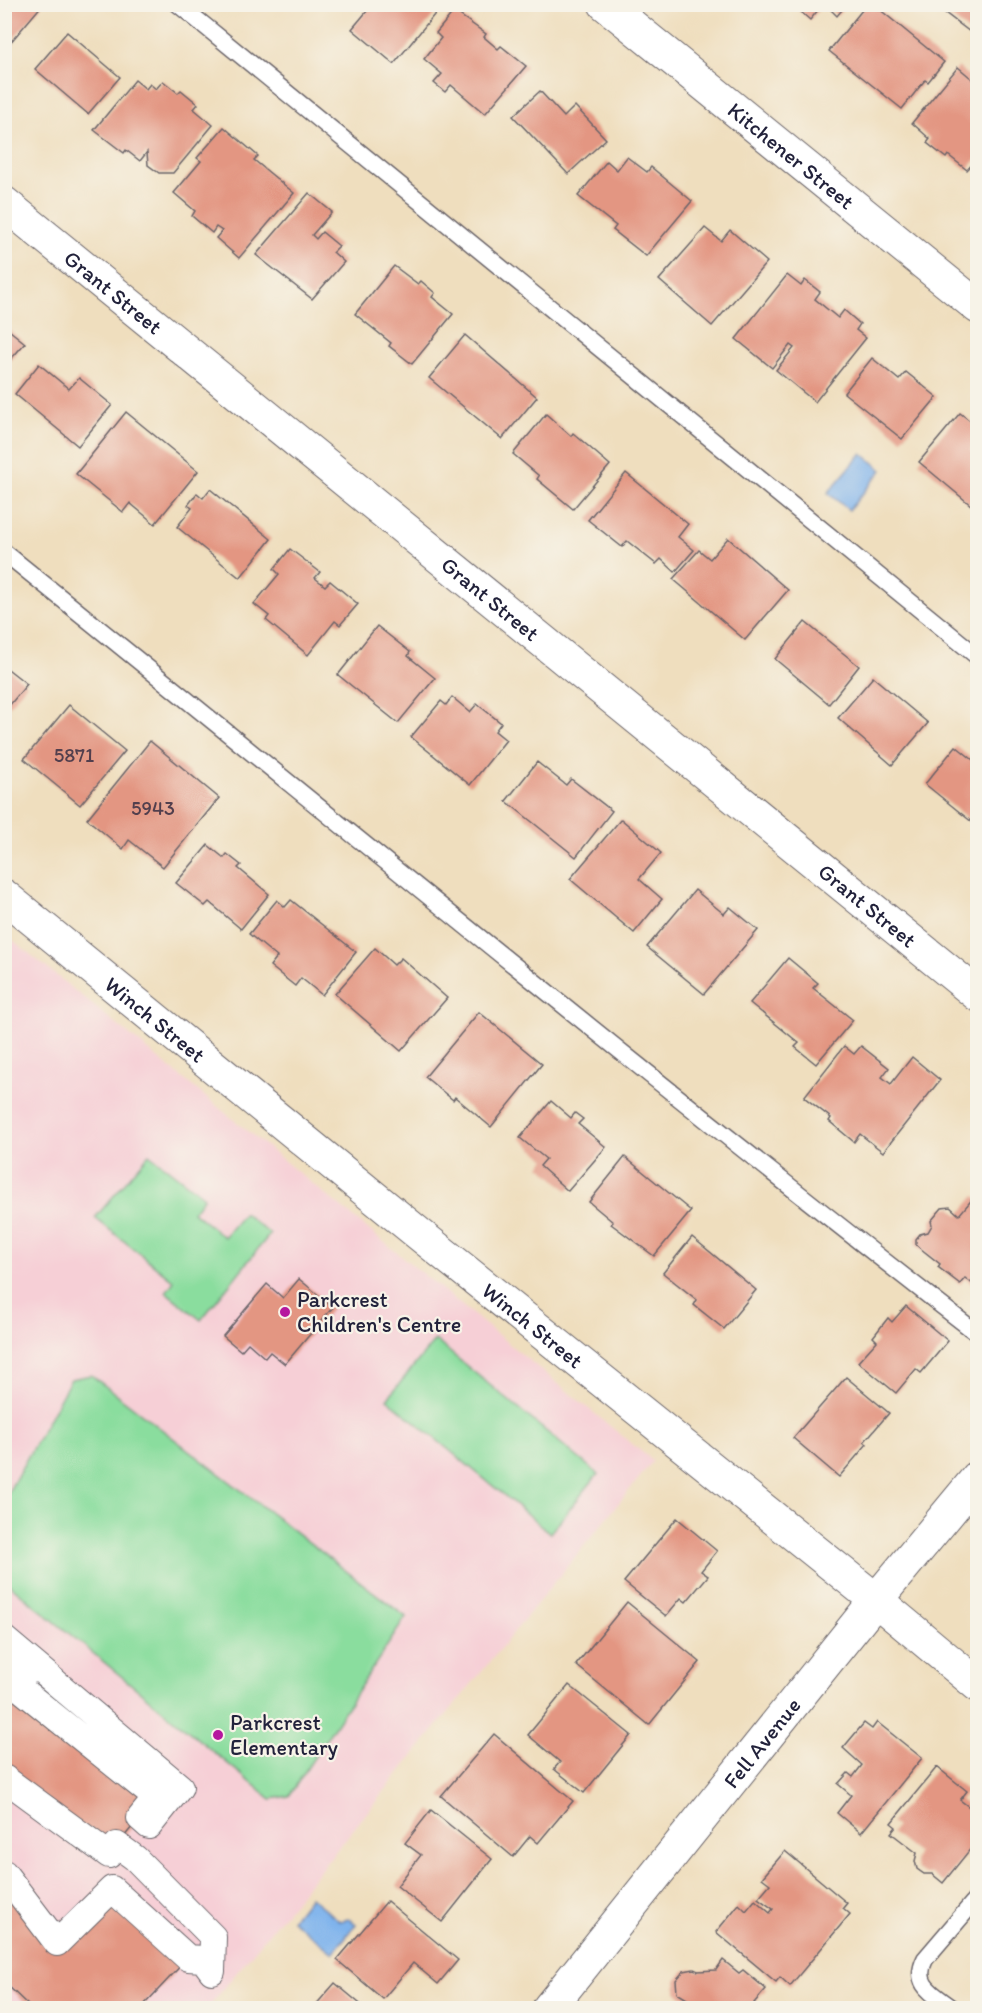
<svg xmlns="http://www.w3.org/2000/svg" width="982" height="2013" viewBox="0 0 982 2013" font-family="Itim,sans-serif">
<rect width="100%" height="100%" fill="#f7f3e8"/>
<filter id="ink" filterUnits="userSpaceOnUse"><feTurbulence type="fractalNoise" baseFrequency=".0167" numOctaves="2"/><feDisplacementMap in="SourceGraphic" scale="12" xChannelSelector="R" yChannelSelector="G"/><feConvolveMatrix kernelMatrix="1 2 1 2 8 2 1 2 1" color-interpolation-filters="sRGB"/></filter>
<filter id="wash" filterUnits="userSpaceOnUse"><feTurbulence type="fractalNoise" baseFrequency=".008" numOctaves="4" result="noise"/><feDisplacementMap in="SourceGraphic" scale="24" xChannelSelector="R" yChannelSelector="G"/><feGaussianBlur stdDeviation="1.35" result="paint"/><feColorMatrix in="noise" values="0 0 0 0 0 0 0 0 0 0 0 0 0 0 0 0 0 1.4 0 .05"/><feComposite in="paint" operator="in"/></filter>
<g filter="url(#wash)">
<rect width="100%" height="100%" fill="#efdebe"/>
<path fill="#f6cfd6" d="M4 933 653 1461 208 2008H5Z"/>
<g fill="#8add9e" stroke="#56806c" stroke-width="1.5">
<path d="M149 1154 204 1197 193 1212 224 1237 244 1213 270 1234 201 1320 166 1292 174 1281 95 1218Z"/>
<path d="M435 1340 598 1474 550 1533 387 1399Z"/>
<path d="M91 1375 406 1617 289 1796 271 1799 5 1581V1498L71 1379Z"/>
</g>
<g fill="#7fb3ec" stroke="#506a94" stroke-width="1.5">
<path d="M862 453 882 470 849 510 828 493Z"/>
<path d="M310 1897 340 1921 349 1919 356 1924 333 1953 292 1920Z"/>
</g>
<g id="blocks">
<g fill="#e39682">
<path d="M4 4H43L4 50Z"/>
<path d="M373 4H443L394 64 352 29Z"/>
<path d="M792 4H823L810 20Z"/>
<path d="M825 4H847L837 16Z"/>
<path d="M867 4H873L944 62 928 82 925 80 902 109 829 51Z"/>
<path d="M944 4H978V22L970 32 940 9Z"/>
<path d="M454 11 486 34 484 37 498 49 501 46 526 66 485 114 451 85 445 92 434 83 442 74 424 59 441 38 436 33Z"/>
<path d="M67 32 120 77 88 114 35 69Z"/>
<path d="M958 67 978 84V158L967 170 948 155 946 158 927 143 930 139 912 123Z"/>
<path d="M135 80 146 89 150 84 156 89 163 81 178 93 181 90 198 104 194 109 213 125 173 173H159L148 165 147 152 140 161 126 150 124 153 94 130Z"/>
<path d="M540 91 564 117 575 106 606 139 568 174 513 116Z"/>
<path d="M224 127 258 156 254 160 294 193 239 258 216 238 222 231 216 227 212 233 192 216 195 211 174 193 201 161 197 158Z"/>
<path d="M627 157 647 172 651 167 692 201 646 256 613 230 616 226 578 196 607 161 617 170Z"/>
<path d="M309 193 332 212 312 235 316 239 322 232 339 246 333 252 344 262 312 299 256 255Z"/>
<path d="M705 228 721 241 730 230 767 262 712 326 659 280Z"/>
<path d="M394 266 418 284 421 281 435 293 432 297 453 314 412 364 389 346 391 343 355 314Z"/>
<path d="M787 275 801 286 805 280 820 292 815 299 838 318 844 310 860 324 856 330 866 338 815 402 776 370 794 348 790 345 772 368 736 339Z"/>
<path d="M4 326 25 343 4 367Z"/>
<path d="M465 335 537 397 502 439 429 378Z"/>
<path d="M872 358 899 380 906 372 937 397 902 439 844 393Z"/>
<path d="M39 364 69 389 79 378 112 405 78 446 15 394Z"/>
<path d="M126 412 198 471 155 524 130 503 123 512 76 474Z"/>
<path d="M960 413 978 427V441L970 450 978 455V511L919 462Z"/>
<path d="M546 414 571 436 573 433 610 465 573 509 537 479 539 476 513 454Z"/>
<path d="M626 473 688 524 678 537 694 550 675 572 661 559 656 564 627 541 622 547 588 520Z"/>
<path d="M210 489 271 539 240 578 177 527 192 508 188 505 197 493 203 498Z"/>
<path d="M728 538 788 590 745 640 673 579 699 550 710 559Z"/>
<path d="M290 549 320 572 315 578 325 586 330 581 358 604 340 625 335 621 308 655 266 620 269 616 254 604 279 574 274 569Z"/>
<path d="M805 622 859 666 829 704 775 659Z"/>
<path d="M377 626 410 652 408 656 435 678 398 723 338 675Z"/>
<path d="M4 666 27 684 4 712Z"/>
<path d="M873 677 928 723 892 765 838 718Z"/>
<path d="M452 697 470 712 477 704 501 723 495 731 506 740 470 785 411 737 441 701 446 705Z"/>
<path d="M69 705 125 751 80 805 24 759Z"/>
<path d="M150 741 219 798 163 867 129 840 123 849 87 819Z"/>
<path d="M956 746 978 764V827L925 784Z"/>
<path d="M537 762 566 785 571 779 612 811 576 857 506 801Z"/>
<path d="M621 819 661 853 639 879 662 899 634 933 570 879Z"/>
<path d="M208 845 224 858 227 854 241 865 238 868 269 894 241 929 209 902 205 906 176 883Z"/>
<path d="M695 890 724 914 730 907 758 930 704 994 647 947Z"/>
<path d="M277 900 285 907 291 900 356 952 322 995 301 978 295 986 270 966 277 957 249 934Z"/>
<path d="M375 948 394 965 401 958 447 998 401 1051 335 994Z"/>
<path d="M788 958 818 983 813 988 853 1020 816 1064 795 1047 799 1043 750 1003Z"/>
<path d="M479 1012 542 1064 491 1127 455 1097 453 1100 425 1077Z"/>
<path d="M844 1046 854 1054 861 1046 889 1068 882 1077 891 1084 912 1057 940 1080 883 1152 860 1134 854 1142 829 1121 831 1118 804 1097Z"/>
<path d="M551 1101 571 1118 575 1113 583 1119 578 1124 606 1147 568 1191 540 1166 546 1159 520 1138Z"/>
<path d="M625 1157 691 1211 654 1256 611 1224 613 1222 589 1202Z"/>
<path d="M975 1196 978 1198V1288L965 1278 960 1284 938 1267 940 1264 916 1245V1239L920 1234 928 1232 932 1225 931 1221 942 1208 950 1207 959 1215Z"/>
<path d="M692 1237 756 1290 724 1329 694 1305 697 1300 663 1273Z"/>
<path d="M299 1279 333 1307 285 1364 270 1352 265 1358 248 1343 241 1351 223 1336 267 1284 283 1298Z"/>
<path d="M906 1306 948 1341 921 1373 916 1369 896 1393 858 1362 877 1341 873 1337 888 1318 892 1322Z"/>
<path d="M846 1377 889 1413 864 1442 867 1444 839 1477 793 1438Z"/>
<path d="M677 1518 717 1551 701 1571 708 1576 686 1602 681 1598 666 1616 624 1582Z"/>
<path d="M627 1602 700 1662 649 1725 576 1665Z"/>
<path d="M4 1661 156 1798 109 1855 4 1778Z"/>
<path d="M569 1685 631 1735 584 1793 554 1769 560 1762 528 1735Z"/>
<path d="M877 1722 922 1758 861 1833 837 1813 851 1795 838 1784 848 1773 853 1777 862 1765 843 1748 864 1723 872 1729Z"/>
<path d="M494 1734 573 1801 538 1843 530 1836 513 1857 441 1796Z"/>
<path d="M937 1767 967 1791 960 1800 976 1812 978 1810V1844L976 1842 943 1883 932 1874H924L917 1869 915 1861 917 1853 891 1833 896 1827 891 1823Z"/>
<path d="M431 1810 492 1859 442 1922 397 1886 421 1855 405 1843Z"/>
<path d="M785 1851 847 1903 843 1908 850 1914 790 1986 780 1977 776 1982 716 1932 739 1904 746 1911 755 1900 770 1913 773 1909 758 1898 770 1884 762 1878Z"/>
<path d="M4 1873 57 1943 112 1889 188 1958 141 2008H31L4 1982Z"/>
<path d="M387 1901 458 1960 438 1984 413 1963 383 1999 337 1960Z"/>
<path d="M723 1960 739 1973 743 1970 766 1989 754 2003 760 2008H686L688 2006 687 1999 677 1993 676 1980 684 1971 694 1969 698 1971 716 1970Z"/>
<path d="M335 1983 365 2008H313Z"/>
</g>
</g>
</g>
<g filter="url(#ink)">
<use href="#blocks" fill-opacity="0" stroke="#6a6469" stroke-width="1.5"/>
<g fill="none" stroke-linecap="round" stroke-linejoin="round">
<defs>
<g id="service">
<path d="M178 4 978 657"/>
<path d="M4 552C328 813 649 1079 978 1334"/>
<path d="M952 2008C934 1994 912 1985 925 1959L978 1897"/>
</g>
<g id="pedestrian">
<path d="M4 1639 180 1787 149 1826 140 1818 156 1798 17 1686 23 1677 4 1661"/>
<path d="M4 1778 109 1855 117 1845 135 1858 213 1937 212 1971 203 1959 188 1958 112 1889 57 1943 4 1873"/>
</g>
<g id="minor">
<path id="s1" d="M605 4 978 307"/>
<path id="s2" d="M4 203 978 995"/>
<path id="s3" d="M4 896 419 1234 876 1600 978 1685"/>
<path id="s4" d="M549 2008 876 1600 978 1477"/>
</g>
</defs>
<use href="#service" stroke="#6a6469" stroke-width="19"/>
<use href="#pedestrian" stroke="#6a6469" stroke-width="28"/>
<use href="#minor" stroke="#6a6469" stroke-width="35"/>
<use href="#service" stroke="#fff" stroke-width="16"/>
<use href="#pedestrian" stroke="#fff" stroke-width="26"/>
<use href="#minor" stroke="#fff" stroke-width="33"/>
</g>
</g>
<g fill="#b5179e" stroke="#f7f3e8" stroke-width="2">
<circle cx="285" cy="1312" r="6"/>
<circle cx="218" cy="1735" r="6"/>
</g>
<g text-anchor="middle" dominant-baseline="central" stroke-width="4.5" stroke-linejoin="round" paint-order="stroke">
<g font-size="20" fill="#523f4d">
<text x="74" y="755">5871</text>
<text x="153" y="808">5943</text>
</g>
<g font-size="22" fill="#22223b" stroke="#f7f3e8">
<text stroke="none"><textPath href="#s1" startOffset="240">Kitchener Street</textPath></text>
<text stroke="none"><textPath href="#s2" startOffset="141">Grant Street</textPath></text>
<text stroke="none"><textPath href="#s2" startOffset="627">Grant Street</textPath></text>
<text stroke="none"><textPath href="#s2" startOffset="1113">Grant Street</textPath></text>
<text stroke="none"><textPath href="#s3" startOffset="195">Winch Street</textPath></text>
<text stroke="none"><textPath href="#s3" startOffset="681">Winch Street</textPath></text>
<text stroke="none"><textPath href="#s4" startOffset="340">Fell Avenue</textPath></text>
</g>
<g font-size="22" fill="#22223b" stroke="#f7f3e8" text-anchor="start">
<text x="297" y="1299">Parkcrest<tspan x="297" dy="25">Children's Centre</tspan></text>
<text x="230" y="1722">Parkcrest<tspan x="230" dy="25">Elementary</tspan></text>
</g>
</g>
<rect width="982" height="2013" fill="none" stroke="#f7f3e8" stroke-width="24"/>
</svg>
